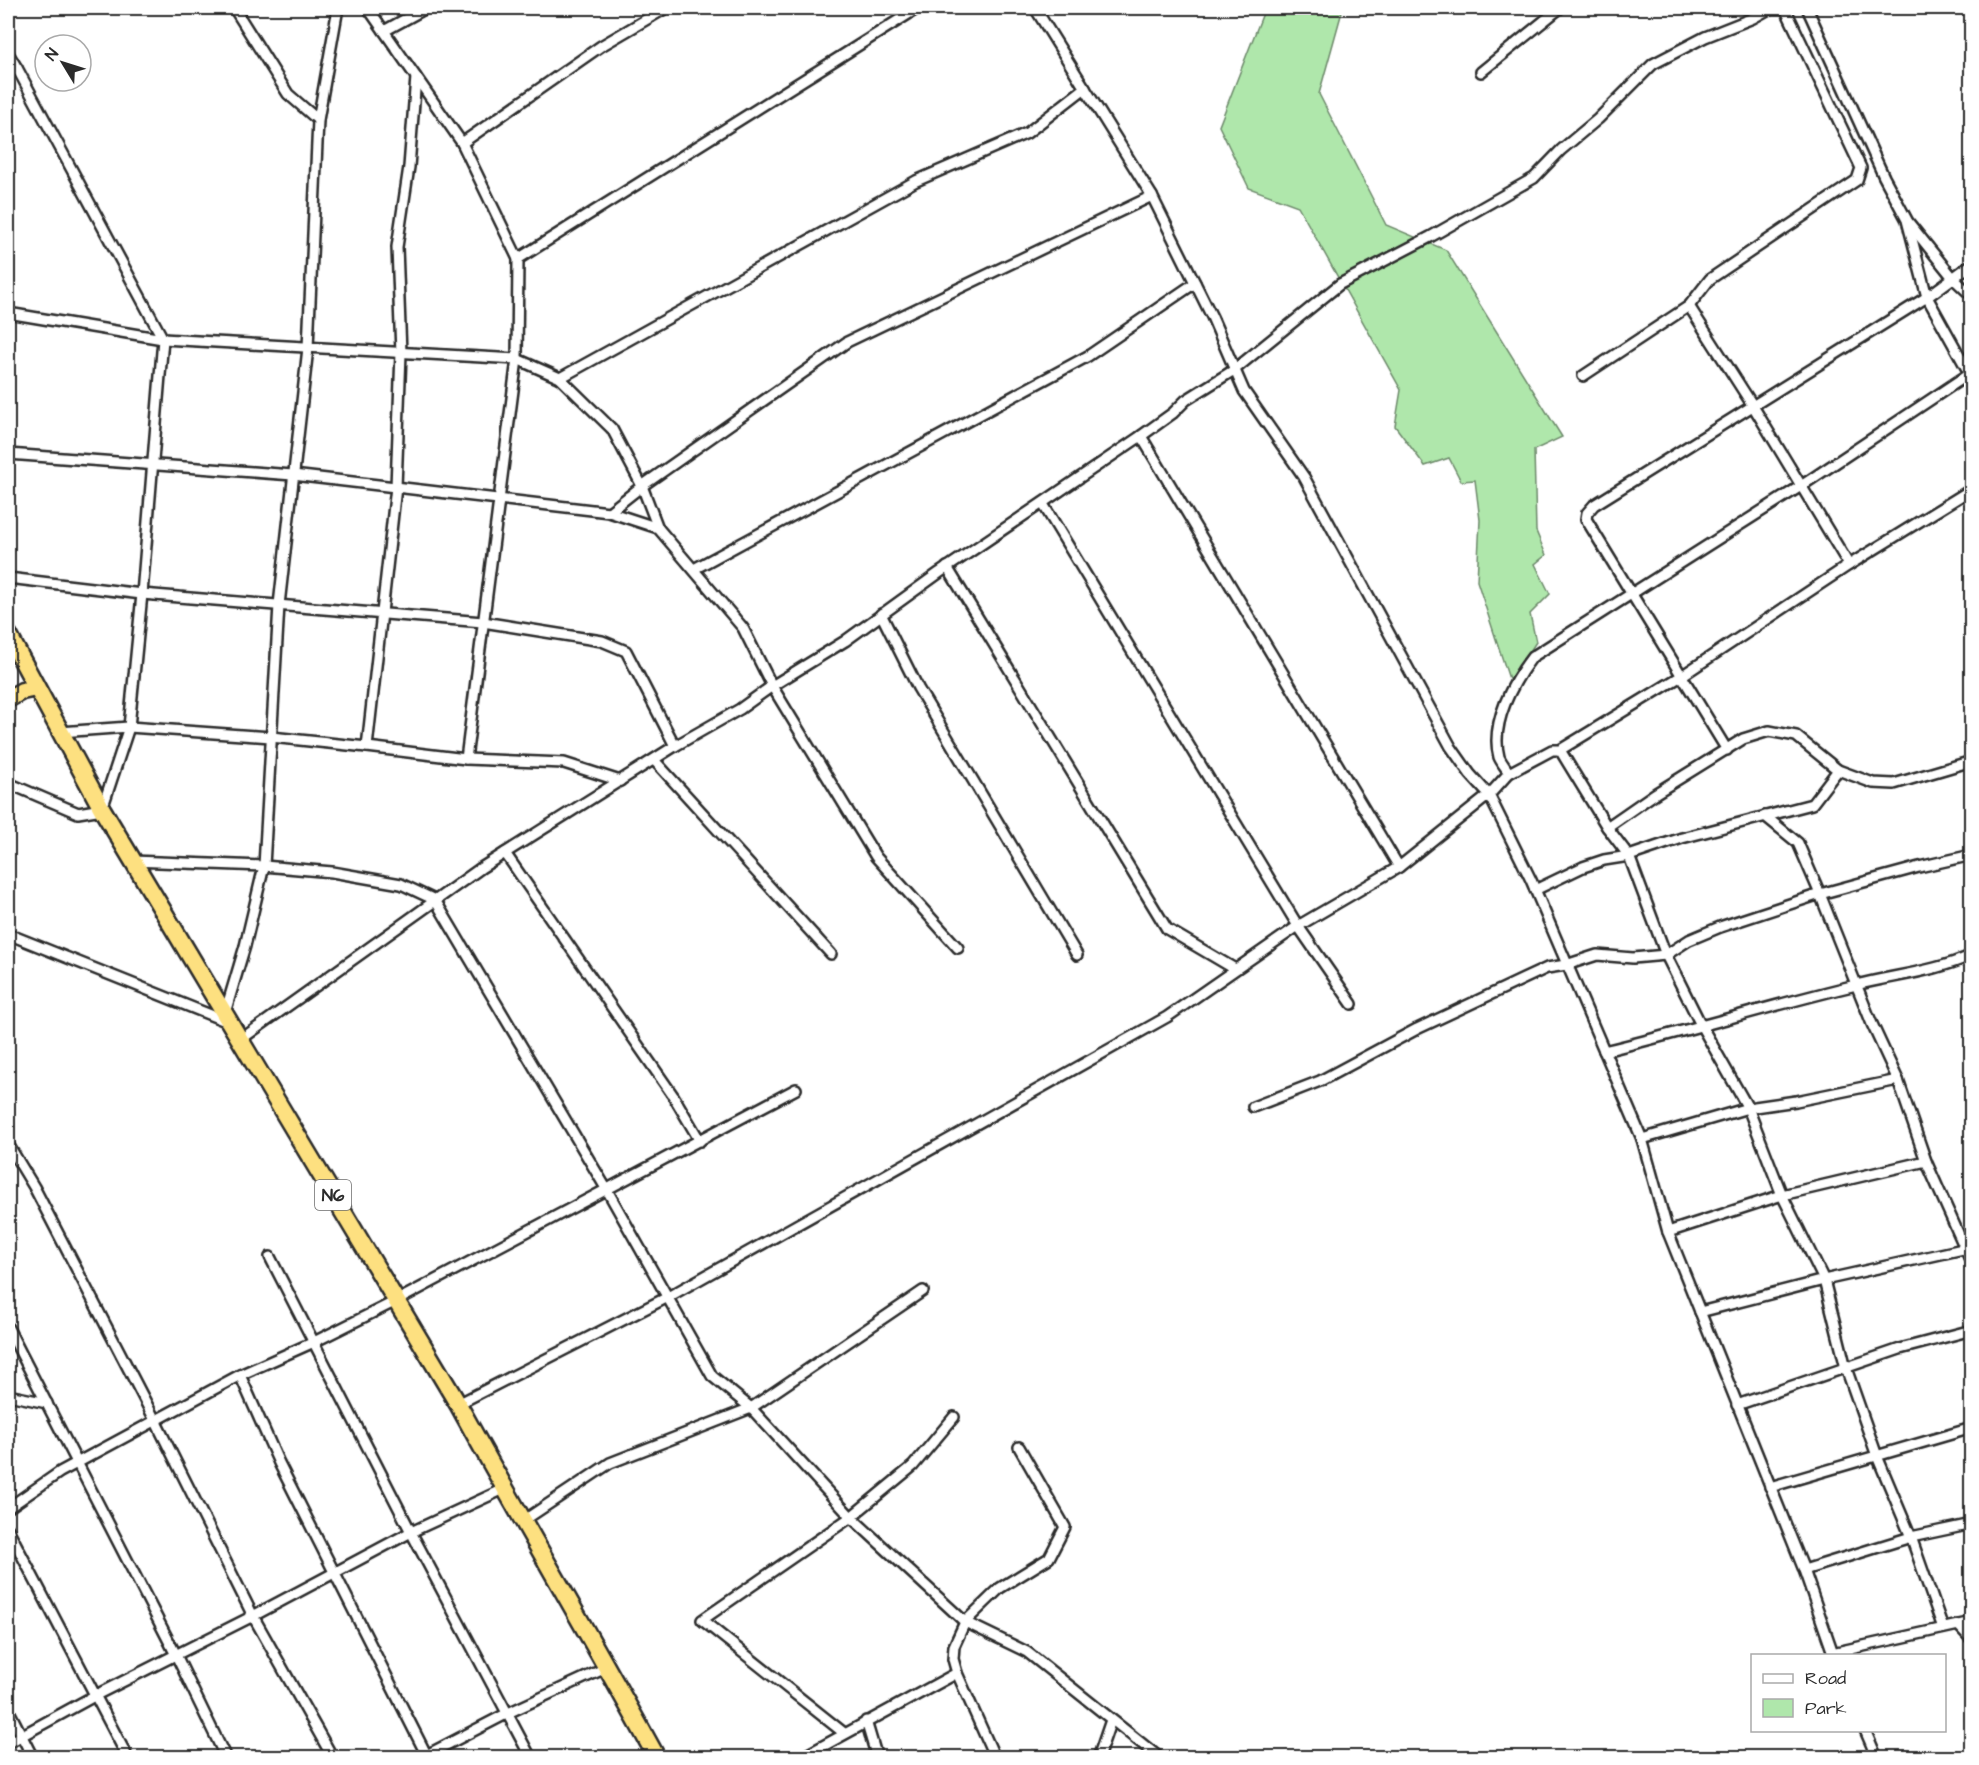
<svg xmlns="http://www.w3.org/2000/svg" width="1979" height="1765" viewBox="0 0 1979 1765" font-family="'Architects Daughter',sans-serif">
<rect width="100%" height="100%" fill="#fff"/>
<filter id="ink" filterUnits="userSpaceOnUse"><feTurbulence type="fractalNoise" baseFrequency=".0167" numOctaves="2"/><feDisplacementMap in="SourceGraphic" scale="12" xChannelSelector="R" yChannelSelector="G"/><feConvolveMatrix kernelMatrix="1 2 1 2 8 2 1 2 1" color-interpolation-filters="sRGB"/></filter>
<g filter="url(#ink)">
<path fill="#afe7ab" stroke="#6d896b" stroke-width="1.5" d="M1265 8H1343L1319 94 1386 225 1446 250 1562 437 1534 450 1536 531 1546 555 1535 564 1550 594 1530 614 1536 642 1510 682 1477 581 1480 520 1475 480 1461 481 1449 458 1425 466 1395 426 1401 390 1298 206 1249 188 1219 126Z"/>
<g fill="none" stroke-linecap="round" stroke-linejoin="round">
<defs>
<g id="street">
<path d="M234 8 288 94 318 120"/>
<path d="M368 8 462 143 518 259 517 359 466 759"/>
<path d="M1035 8 1152 196 1212 317 1244 391 1304 477 1451 747 1470 774 1489 795 1531 880 1642 1139 1668 1232 1804 1570 1834 1656"/>
<path d="M1807 8 1884 177 1907 220 1927 297 1972 378"/>
<path d="M384 31 426 8"/>
<path d="M8 53 17 68"/>
<path d="M1481 72 1560 8"/>
<path d="M8 74 17 68 163 339 142 594 129 727 102 809 78 813 8 783"/>
<path d="M462 143 601 46 666 8"/>
<path d="M1909 223 1954 279 1972 296"/>
<path d="M518 259 918 8"/>
<path d="M1689 306 1710 279 1857 180 1861 168 1785 8"/>
<path d="M8 313 163 339 517 359 560 378 612 429 642 486 658 528"/>
<path d="M1583 376 1689 306 1753 406 1849 565"/>
<path d="M560 378 916 181 1027 133 1085 88"/>
<path d="M1141 436 1399 867"/>
<path d="M8 454 293 475 609 512 658 528 743 628 772 686 876 857 958 948"/>
<path d="M1043 504 1298 926 1352 1004"/>
<path d="M609 512 642 486 847 342 1152 196"/>
<path d="M947 567 1167 929 1235 969"/>
<path d="M694 569 1088 356 1195 283"/>
<path d="M8 578 142 594 483 622 602 641 626 651 675 746"/>
<path d="M881 614 918 688 1077 955"/>
<path d="M60 732 129 727 271 737 367 747 396 487 401 353 397 247 409 167 416 77"/>
<path d="M367 747 466 759 564 763 620 781"/>
<path d="M1560 750 1607 827 1629 856 1666 955 1702 1027 1748 1108 1782 1195 1824 1280 1846 1368 1877 1456 1911 1537 1943 1628"/>
<path d="M1727 750 1586 519 1587 513 1594 505 1927 297 1972 264"/>
<path d="M654 760 831 954"/>
<path d="M1509 773C1506 768 1501 762 1499 757 1490 723 1513 682 1532 657L1801 486 1972 372"/>
<path d="M1765 816 1798 843 1820 894 1919 867 1972 855"/>
<path d="M1607 827 1656 793 1743 739 1769 731 1796 736 1838 770 1873 783 1894 784 1972 761"/>
<path d="M505 853 674 1097 700 1141"/>
<path d="M132 861 264 866 332 872 401 884 435 900 607 1190 712 1376 751 1408 851 1517 965 1622 1027 1652 1160 1758"/>
<path d="M1535 890 1583 867 1604 860 1629 856 1682 838 1812 804 1838 770"/>
<path d="M8 934 228 1022"/>
<path d="M225 1013 245 946 264 866 279 605 308 348 318 120 338 8"/>
<path d="M240 1040 481 868 675 746 740 709 772 686 845 641 939 573 1141 436 1173 413 1186 400 1234 370 1340 284 1430 237 1534 178 1561 150 1598 119 1653 64 1705 37 1753 18 1771 8"/>
<path d="M1604 1051C1688 1031 1772 1005 1856 985 1895 975 1935 972 1972 955"/>
<path d="M1253 1107 1320 1081 1417 1029 1547 968 1566 965 1597 955 1633 958 1666 955 1689 940 1720 927 1820 894 1872 1024 1898 1080 1926 1161 1972 1264"/>
<path d="M1642 1139 1748 1108 1796 1101 1898 1080"/>
<path d="M8 1144 34 1187 156 1422 253 1616 333 1758"/>
<path d="M1668 1232 1782 1195 1926 1161"/>
<path d="M270 1257 411 1532 531 1758"/>
<path d="M1700 1312 1824 1280 1972 1247"/>
<path d="M8 1328 176 1655 226 1758"/>
<path d="M240 1375 279 1463 428 1758"/>
<path d="M8 1395 47 1403"/>
<path d="M458 1404 668 1297 1167 1017 1298 926 1399 867 1489 795 1509 773 1552 750H1560L1683 675 1849 565 1972 489"/>
<path d="M1737 1405 1900 1349 1972 1330"/>
<path d="M1770 1487 1972 1428"/>
<path d="M8 1508 60 1472 240 1375 314 1342 396 1301 796 1089"/>
<path d="M523 1521 610 1463 751 1408 923 1291"/>
<path d="M8 1529 128 1758"/>
<path d="M1804 1570 1911 1537 1972 1524"/>
<path d="M1958 1625 1972 1640"/>
<path d="M1832 1653 1972 1622"/>
<path d="M8 1709 33 1758"/>
<path d="M866 1721 877 1758"/>
<path d="M1865 1730 1877 1758"/>
<path d="M844 1733 702 1620 851 1517 913 1466 954 1417"/>
<path d="M8 1743 96 1695 253 1616 411 1532 504 1489"/>
<path d="M421 1758 508 1713 608 1667"/>
<path d="M801 1758 957 1673"/>
<path d="M995 1758 957 1673 953 1659 954 1646 965 1622 1000 1588 1049 1558 1065 1527 1019 1447"/>
<path d="M1098 1758 1111 1720"/>
</g>
<g id="highway">
<path d="M8 634 102 809 458 1404C523 1523 592 1639 657 1758"/>
<path d="M8 699 22 691 36 688"/>
</g>
</defs>
<use href="#street" stroke="#2b2b2b" stroke-width="14"/>
<use href="#highway" stroke="#2b2b2b" stroke-width="21"/>
<use href="#street" stroke="#fff" stroke-width="9"/>
<use href="#highway" stroke="#fde080" stroke-width="16"/>
</g>
</g>
<g text-anchor="middle" dominant-baseline="central" stroke-width="6" stroke-linejoin="round" paint-order="stroke">
<rect fill="#fff" stroke="#6b6b6b" stroke-width="1.5" x="315" y="1180" width="36" height="30" rx="4.5"/>
<g font-size="18" font-weight="bold" fill="#2b2b2b">
<text x="333" y="1195">N6</text>
</g>
</g>
<rect width="1979" height="1765" fill="none" stroke="#fff" stroke-width="30"/>
<rect x="15" y="15" width="1949" height="1735" fill="none" stroke="#2b2b2b" stroke-width="2" filter="url(#ink)"/>
<rect x="1751" y="1654" width="195" height="78" fill="#ffffff" stroke="#aaaaaa" stroke-width="1.5"/>
<rect x="1763" y="1674" width="30" height="9" fill="#ffffff" stroke="#aaaaaa" stroke-width="1.5"/>
<text x="1805" y="1684" font-size="18" fill="#2b2b2b">Road</text>
<rect x="1763" y="1699" width="30" height="18" fill="#afe7ab" stroke="#aaaaaa" stroke-width="1.5"/>
<text x="1805" y="1714" font-size="18" fill="#2b2b2b">Park</text>
<g transform="translate(63 63) rotate(308)"><circle r="28" fill="#ffffff" stroke="#aaaaaa" stroke-width="1.5"/>
<path d="M0-4.5L10 22L0 15L-10 22Z" fill="#2b2b2b"/>
<text y="-9" font-size="16" font-weight="bold" text-anchor="middle" fill="#2b2b2b">N</text>
</g>
</svg>
